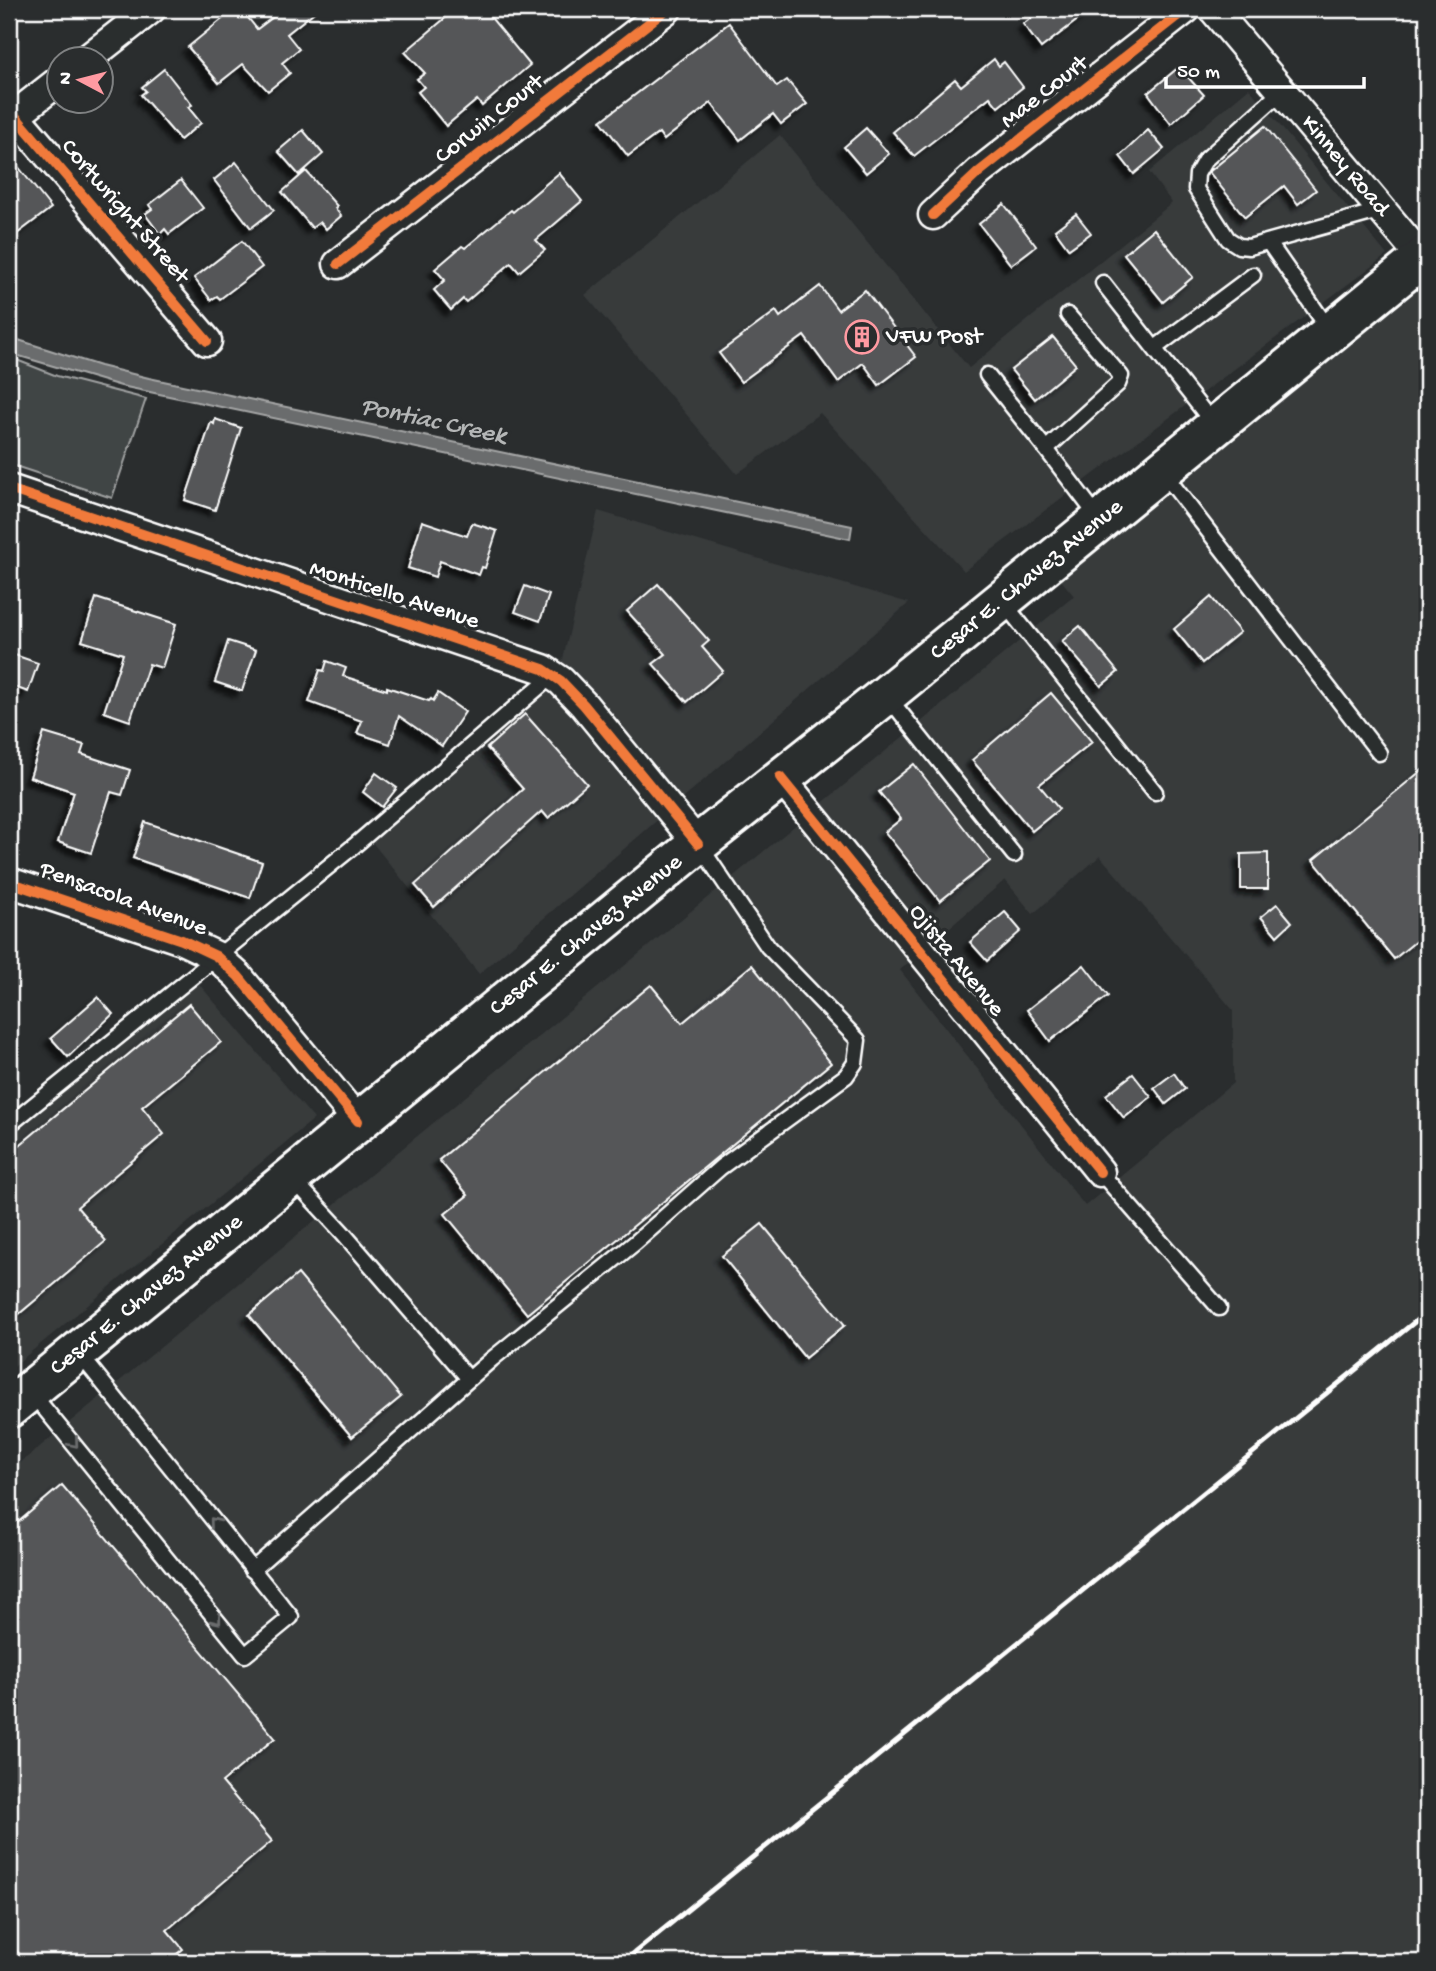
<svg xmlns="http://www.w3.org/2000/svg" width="1436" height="1971" viewBox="0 0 1436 1971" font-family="'Gochi Hand',sans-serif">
<defs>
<filter id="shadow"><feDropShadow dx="-6" dy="6" stdDeviation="2" flood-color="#0009"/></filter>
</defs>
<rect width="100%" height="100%" fill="#2a2d2e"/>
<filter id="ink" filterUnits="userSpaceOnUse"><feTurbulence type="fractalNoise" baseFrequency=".0143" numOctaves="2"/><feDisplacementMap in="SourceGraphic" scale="14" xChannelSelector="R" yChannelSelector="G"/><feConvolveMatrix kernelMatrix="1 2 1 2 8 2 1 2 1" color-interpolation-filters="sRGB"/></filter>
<g filter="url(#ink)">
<g fill="#373a3b" fill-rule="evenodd">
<path d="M1249 88 1387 255 964 571 820 413 737 474 585 295 780 135 969 368 1172 203 1149 172Z"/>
<path d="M1427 254V1962H9V1472L1074 596 1047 563ZM1100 856 1233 1010V1083L1085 1206 900 970 1005 880 1033 914Z"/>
<path d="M598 511 909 603 479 974 362 830 563 659Z"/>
<path d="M188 971 314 1119 9 1370V1120Z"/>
</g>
<path fill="#414445" stroke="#a0a2a2" stroke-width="2" d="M9 357 57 376 146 399 112 498 9 464Z"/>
<path fill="#6a6c6d" stroke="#a6a7a7" stroke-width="2" d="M9 337 100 366 149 378 852 526 850 539 121 386 9 353Z"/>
<g fill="#555758" stroke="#fff" stroke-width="2" filter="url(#shadow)">
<path d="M284 9H318L287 34 299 49 282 63 290 73 268 91 243 64 219 83 188 47 232 11 239 18 245 14 257 29Z"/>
<path d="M456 9H484L530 65 482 106 477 100 446 126 418 92 424 87 417 79 425 73 405 52Z"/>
<path d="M1044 9H1092L1041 48 1023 24Z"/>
<path d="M729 23 777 87 787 80 807 104 781 124 773 114 740 140 711 103 664 140 659 133 628 156 601 121Z"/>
<path d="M994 59 999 66 1004 62 1023 87 998 107 990 97 914 156 893 132 955 79 961 86Z"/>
<path d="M1179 67 1204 95 1171 124 1148 93Z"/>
<path d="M164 69 192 105 188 107 201 123 180 140 141 95 146 91 142 87Z"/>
<path d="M1265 126 1316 190 1298 204 1284 186 1245 217 1209 172Z"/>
<path d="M866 128 889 154 866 173 844 147Z"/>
<path d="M303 130 323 154 299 175 278 151Z"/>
<path d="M1148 130 1164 149 1134 174 1120 156Z"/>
<path d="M9 155 51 208 9 240Z"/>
<path d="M236 162 274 210 251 228 214 180Z"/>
<path d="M306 171 337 206 335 208 341 216 326 229 320 222 312 228 282 192Z"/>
<path d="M559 173 582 201 536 240 545 250 519 272 511 263 466 302 463 299 451 310 434 290 445 280 435 269 462 246 465 248 511 210 513 212Z"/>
<path d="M181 180 203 208 169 234 165 229 160 234 145 214 152 209 149 205Z"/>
<path d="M1004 204 1036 246 1011 265 979 224Z"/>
<path d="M1076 214 1091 233 1069 249 1055 230Z"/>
<path d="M1154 229 1193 277 1163 302 1124 254Z"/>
<path d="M242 241 262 267 220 299 217 296 211 300 194 278Z"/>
<path d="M820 286 838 310 865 290 916 357 879 385 863 363 838 382 804 336 741 382 719 353 776 311 780 317Z"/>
<path d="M1053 337 1076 365 1035 399 1011 370Z"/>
<path d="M215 419 241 428 215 510 185 500 211 422 214 424Z"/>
<path d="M422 521 467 536 472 523 497 531 485 568 482 567 479 575 440 561 435 577 408 568Z"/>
<path d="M658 584 709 641 702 647 723 671 687 702 653 664 666 654 627 611Z"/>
<path d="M525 586 549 595 540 621 515 612Z"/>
<path d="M1211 597 1240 632 1202 663 1174 629Z"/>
<path d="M96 598 176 624 162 668 149 664 130 721 104 712 123 654 82 641Z"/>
<path d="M1080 626 1118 672 1101 686 1062 641Z"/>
<path d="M228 641 256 650 242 691 215 682Z"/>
<path d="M9 653 38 663 28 692 9 685Z"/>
<path d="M327 661 346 668 343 676 387 690V687L429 701 431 699 433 701 438 693 465 712 442 746 399 716 390 744 357 733 362 721 309 702 320 670 324 671Z"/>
<path d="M1051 693 1092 742 1039 785 1059 809 1032 831 972 760Z"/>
<path d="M525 714 587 784 548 818 542 811 434 907 415 885 523 789 487 748Z"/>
<path d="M44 733 84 745 81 754 130 770 122 795 111 792 91 853 58 842 74 792 30 777Z"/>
<path d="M914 764 990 861 940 901 885 832 901 819 879 792Z"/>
<path d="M1427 766V932L1394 959 1313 860Z"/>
<path d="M376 773 397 788 382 807 363 792Z"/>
<path d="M145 822 262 862 250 898 133 858Z"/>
<path d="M1268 853V889H1241V854Z"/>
<path d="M1277 904 1292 922 1277 936 1261 917Z"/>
<path d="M1005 912 1021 931 987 961 970 942Z"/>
<path d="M752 965 831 1063 527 1314 445 1214 468 1195 439 1160 651 985 682 1023Z"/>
<path d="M1084 965 1108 996 1050 1041 1027 1010Z"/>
<path d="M98 997 113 1014 68 1057 51 1038Z"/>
<path d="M189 1004 221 1042 142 1107 164 1134 77 1207 106 1241 19 1314 9 1302V1154Z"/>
<path d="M1174 1073 1185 1089 1166 1104 1154 1088Z"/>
<path d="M1133 1074 1151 1097 1124 1118 1106 1095Z"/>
<path d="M762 1224 845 1325 805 1358 722 1256Z"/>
<path d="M298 1274 401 1397 352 1437 249 1315Z"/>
<path d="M62 1485 275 1738 222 1782 272 1841 167 1930 183 1949 167 1962H26L9 1942V1530Z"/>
</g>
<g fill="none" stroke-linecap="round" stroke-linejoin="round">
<defs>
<g id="lane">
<path d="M1282 91 1205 160 1197 174 1196 189 1228 239 1239 246 1249 247 1382 210"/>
<path d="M1269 243 1330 331"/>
<path d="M1103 283 1215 426"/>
<path d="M1155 348 1253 275"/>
<path d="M987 375 1046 449 1118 384 1121 376 1068 315"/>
<path d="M1046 449 1100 520"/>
<path d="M1162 471 1379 753"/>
<path d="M1003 602 1155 792"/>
<path d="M888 697 1014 855"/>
<path d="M9 1125 354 846 553 675"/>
<path d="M1100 1172 1219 1308"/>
<path d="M292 1178 343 1233 469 1379"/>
<path d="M31 1392 245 1655 291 1617 78 1352"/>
<path d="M252 1570 492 1359 636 1242 721 1167 846 1076 855 1063 858 1040 768 947 700 846"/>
</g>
<g id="street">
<path id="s1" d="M1213 9 1422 258"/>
<path d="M86 60 151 9"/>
<path d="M9 109 207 341"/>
<path d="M9 120 60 80"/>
<path d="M933 215 979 172 1186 9"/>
<path d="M338 264 667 9"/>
<path d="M9 489 543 669 561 681 584 705 698 844"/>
<path d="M780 777 1100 1172"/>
<path d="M9 882 182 940 216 956 238 976 358 1121"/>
</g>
<g id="primary">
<path id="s2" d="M9 1408 698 844 886 695 1427 254"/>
</g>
</defs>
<use href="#lane" stroke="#fff" stroke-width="19"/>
<use href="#street" stroke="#fff" stroke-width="33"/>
<use href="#primary" stroke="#fff" stroke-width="44"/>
<use href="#lane" stroke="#2a2d2e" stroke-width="14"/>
<use href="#street" stroke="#2a2d2e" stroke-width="28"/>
<use href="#primary" stroke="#2a2d2e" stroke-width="38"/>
<path stroke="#fff" stroke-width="5" d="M623 1962 1427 1312"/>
<defs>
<g id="cycleway">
<path d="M9 109 207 341"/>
<path d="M933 215 979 172 1186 9"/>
<path d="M338 264 667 9"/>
<path d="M9 489 543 669 561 681 584 705 698 844"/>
<path d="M780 777 1100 1172"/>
<path d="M9 882 182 940 216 956 238 976 358 1121"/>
</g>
</defs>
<use href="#cycleway" stroke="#2a2d2e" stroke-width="15"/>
<use href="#cycleway" stroke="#f17a3a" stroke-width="10"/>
</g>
<defs><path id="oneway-chevron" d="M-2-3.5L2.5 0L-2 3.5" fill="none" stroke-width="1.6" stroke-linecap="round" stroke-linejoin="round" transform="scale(1.75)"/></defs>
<g stroke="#6a6c6d">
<use href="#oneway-chevron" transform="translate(74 1443) rotate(50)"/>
<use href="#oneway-chevron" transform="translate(214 1522) rotate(-129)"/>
<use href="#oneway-chevron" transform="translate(217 1620) rotate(51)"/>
</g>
</g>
<defs>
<symbol id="building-ring" viewBox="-11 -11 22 22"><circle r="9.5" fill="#2a2d2e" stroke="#ff9aa2" stroke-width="1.5"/><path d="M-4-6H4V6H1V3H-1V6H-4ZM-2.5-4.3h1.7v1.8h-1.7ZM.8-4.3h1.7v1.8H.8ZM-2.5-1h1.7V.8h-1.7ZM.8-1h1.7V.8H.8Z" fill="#ff9aa2"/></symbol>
</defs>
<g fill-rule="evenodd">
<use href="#building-ring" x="843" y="318" width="38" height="38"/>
</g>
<g text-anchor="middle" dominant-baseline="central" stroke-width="7" stroke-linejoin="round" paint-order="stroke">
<g font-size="24" fill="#fff" stroke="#2a2d2e">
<text transform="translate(1045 93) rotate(-38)">Mae Court</text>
<text transform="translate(490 120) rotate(-38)">Corwin Court</text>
<text stroke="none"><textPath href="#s1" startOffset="205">Kinney Road</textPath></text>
<text transform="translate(124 212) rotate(49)">Cortwright Street</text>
<text stroke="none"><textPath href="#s2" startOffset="1312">Cesar E. Chavez Avenue</textPath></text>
<text transform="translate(394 596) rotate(18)">Monticello Avenue</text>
<text transform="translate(123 900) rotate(20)">Pensacola Avenue</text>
<text stroke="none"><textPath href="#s2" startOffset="746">Cesar E. Chavez Avenue</textPath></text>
<text transform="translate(956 961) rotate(51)">Ojista Avenue</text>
<text stroke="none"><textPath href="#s2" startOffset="178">Cesar E. Chavez Avenue</textPath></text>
</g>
<g font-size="24" fill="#fff" stroke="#2a2d2e" text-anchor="start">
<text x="886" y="337">VFW Post</text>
</g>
<g font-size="26" font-style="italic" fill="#b4b6b6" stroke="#2a2d2e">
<text transform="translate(433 423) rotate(12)">Pontiac Creek</text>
</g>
</g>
<rect width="1436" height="1971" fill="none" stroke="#2a2d2e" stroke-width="35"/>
<rect x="18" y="18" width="1401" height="1936" fill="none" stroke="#fff" stroke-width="2.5" filter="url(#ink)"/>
<g transform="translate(80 80) rotate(277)"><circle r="33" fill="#2a2d2e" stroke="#7f8182" stroke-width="2"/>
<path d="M0-5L12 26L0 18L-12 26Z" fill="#ff9aa2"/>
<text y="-10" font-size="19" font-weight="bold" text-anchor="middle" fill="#ffffff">N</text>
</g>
<path d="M1166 77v10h198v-10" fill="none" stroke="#ffffff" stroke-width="3.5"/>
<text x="1177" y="77" font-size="21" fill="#ffffff" stroke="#2a2d2e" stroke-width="5" paint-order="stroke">50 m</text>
</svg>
